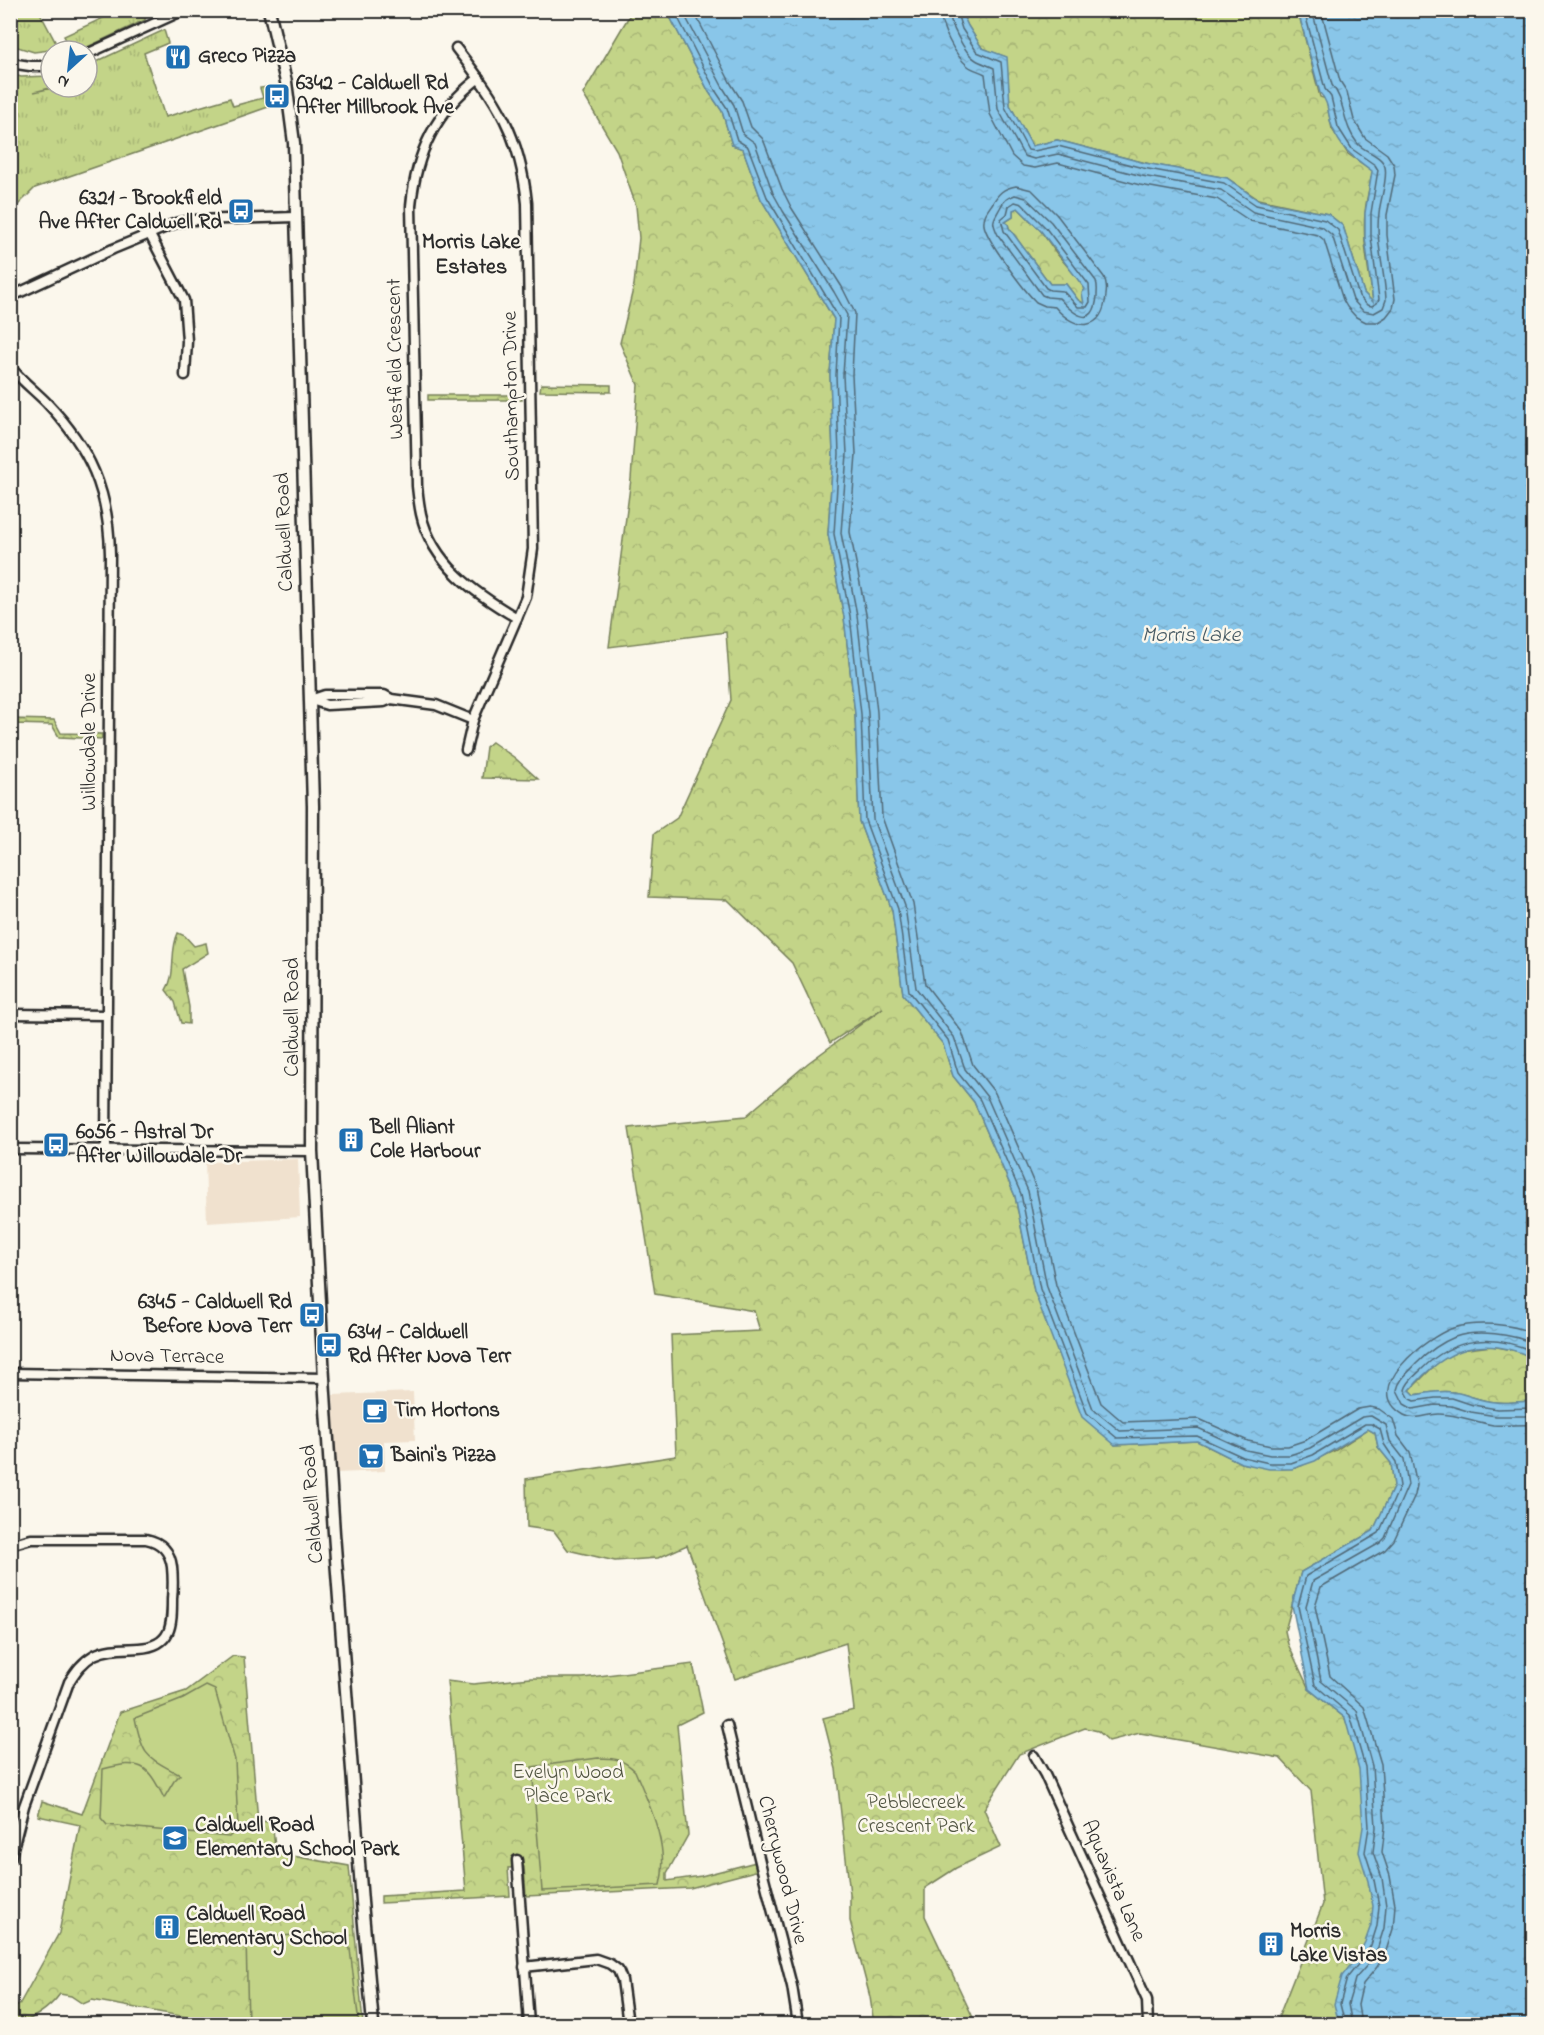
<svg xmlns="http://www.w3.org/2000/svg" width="1544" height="2035" viewBox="0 0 1544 2035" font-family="'Indie Flower',sans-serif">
<defs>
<pattern id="grass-tufts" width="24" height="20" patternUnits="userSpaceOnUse" patternTransform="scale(1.5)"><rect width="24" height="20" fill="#c3d488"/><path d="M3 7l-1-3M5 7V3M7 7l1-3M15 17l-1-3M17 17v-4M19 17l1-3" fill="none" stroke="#a8b676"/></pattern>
<pattern id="forest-crowns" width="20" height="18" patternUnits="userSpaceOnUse" patternTransform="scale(1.5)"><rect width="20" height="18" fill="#c3d488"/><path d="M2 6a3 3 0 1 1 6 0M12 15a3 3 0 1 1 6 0" fill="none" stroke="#a8b676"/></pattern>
<pattern id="water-ripples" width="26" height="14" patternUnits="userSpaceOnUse" patternTransform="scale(1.5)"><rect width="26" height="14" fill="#89c6e9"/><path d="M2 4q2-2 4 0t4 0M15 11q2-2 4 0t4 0" fill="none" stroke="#76aac8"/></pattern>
</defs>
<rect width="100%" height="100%" fill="#fbf7ec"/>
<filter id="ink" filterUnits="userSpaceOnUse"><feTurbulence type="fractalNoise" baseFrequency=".0167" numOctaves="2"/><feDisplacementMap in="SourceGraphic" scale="12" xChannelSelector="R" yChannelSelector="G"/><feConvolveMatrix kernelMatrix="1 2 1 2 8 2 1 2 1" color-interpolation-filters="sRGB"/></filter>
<g filter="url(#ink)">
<g fill="#f0e1ce">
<path d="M298 1159 300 1217 207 1223 205 1162Z"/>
<path d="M413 1392 415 1440 384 1441 385 1471 336 1473 333 1395Z"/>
</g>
<g fill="url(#grass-tufts)" stroke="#77805a" stroke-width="1.5">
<path d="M10 11H39L59 49 34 52 11 45Z"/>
<path d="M118 11H132L133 13 146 11 145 20 79 51H72L64 36Z"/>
<path d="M164 30 168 43 144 53 165 117 230 98 233 106 263 98 260 88 274 86 277 104 35 188 17 206 11 168V74L21 77 51 76V87H54L34 92 57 87H87V66Z"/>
</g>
<g fill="url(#forest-crowns)" stroke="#77805a" stroke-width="1.5">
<path d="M632 11H667L709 92 722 111 732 145 743 149 761 199 834 319 830 375 833 454 828 534 844 617 855 714 859 821 892 910 903 994 943 1044 953 1076 974 1102 1015 1196 1034 1291 1115 1445 1197 1441 1241 1463 1282 1469 1296 1468 1336 1450 1368 1429 1375 1433 1378 1447 1391 1463 1394 1486 1373 1531 1301 1572 1285 1631 1288 1644 1309 1689 1345 1718 1361 1767 1380 1896 1358 2024H1277V2021L1323 1904 1311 1791 1280 1758 1140 1733 1109 1741 1098 1731 1085 1728 1019 1754 984 1809 1001 1847 956 1868 925 1888V1916L976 2024H874L870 1997 850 1921V1894L836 1769 823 1718 854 1710 846 1643 735 1679 687 1545 658 1558 615 1561 568 1550 554 1531 527 1527 526 1479 676 1456 671 1335 760 1331 754 1311 655 1294 629 1128 746 1116 808 1063 883 1008 830 1043 792 963 728 900 649 897 654 834 677 818 731 700 726 632 609 647 631 479 638 385 620 343 634 285 639 238 636 206 617 151 583 94Z"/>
<path d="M961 11H1298L1320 97 1326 99 1332 129 1348 154 1373 171C1370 185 1366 199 1365 213 1362 243 1370 274 1373 303L1364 293 1343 226 1328 214 1258 199 1227 178 1150 164 1057 140 1032 146 1010 105 1006 57 982 48 968 26Z"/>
<path d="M1018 208 1041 231 1057 254 1075 275 1085 289V304L1078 300 1066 284H1050L1009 228 1008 224 1005 222 1013 217V210Z"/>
<path d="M541 384 611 385V392L540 391Z"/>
<path d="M428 395H521L522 400H428Z"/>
<path d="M11 719 54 720 61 733 102 734V739L59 737 52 725 11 724Z"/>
<path d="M492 742 515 758 538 779 482 778 486 747Z"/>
<path d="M178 933 185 936 194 946 206 943 208 953 182 969 189 1007V1024L181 1023 175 1002 166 990C177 973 169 952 178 933Z"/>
<path d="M1492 1346 1517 1351 1533 1358V1402C1521 1400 1508 1404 1495 1402 1480 1401 1467 1394 1453 1392 1440 1390 1427 1393 1415 1395L1410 1390 1438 1362 1460 1350Z"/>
<path d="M233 1656 244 1657 258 1821 272 1822 276 1853 349 1866 363 2024H225L92 2000 83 2004 71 1996 60 1994C50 2008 28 2024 11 2024V2009L19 2005 59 1933 80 1825 38 1816 42 1801 82 1814 120 1712 186 1691Z"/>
<path d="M693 1664 703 1712 677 1725 688 1835 667 1873V1881L701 1876 756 1862 759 1870 690 1888 526 1896 524 1867 508 1868 510 1896 381 1903V1896L466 1891 447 1681 473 1684 531 1678H583Z"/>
</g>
<g fill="#c3d488" stroke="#77805a" stroke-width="1.5">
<path d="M206 1686 215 1690 235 1760 238 1828 229 1837 107 1825 101 1818 103 1769C141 1759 147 1764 164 1798L174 1781 180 1775C146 1756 143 1758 135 1718L183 1699Z"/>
<path d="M598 1758C615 1758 623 1759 635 1771 650 1806 670 1847 660 1885L542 1891 532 1767Z"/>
<path d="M329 1933C341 1933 345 1938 350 1949L359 2024H248L246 1938Z"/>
</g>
<path fill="url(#water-ripples)" stroke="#63889d" stroke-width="1.5" fill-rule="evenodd" d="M667 11H961L968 26 982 48 1007 57 1010 105 1032 146 1057 140 1145 163 1227 178 1258 200 1328 214 1343 226 1364 293 1373 302 1365 237V213L1372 171C1355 158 1342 151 1333 129 1327 116 1330 103 1320 93L1298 11H1533V1358C1483 1334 1445 1348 1410 1390L1415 1395C1428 1393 1440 1390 1453 1392 1467 1394 1480 1401 1495 1402 1508 1404 1521 1400 1533 1402V2024H1339L1334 2004 1342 1976 1359 1954 1365 1942 1371 1925 1373 1906 1368 1881 1359 1852 1363 1827 1359 1769 1345 1718 1309 1689 1292 1605 1301 1572 1373 1531 1394 1486 1391 1463 1378 1447 1375 1433 1368 1429 1315 1461 1292 1469H1269L1241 1463 1197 1441 1115 1445 1082 1417 1034 1291 1015 1196 974 1102 953 1076 943 1044 903 994 892 910 859 821 855 714 844 617 828 534 833 454 830 375 834 319 761 199 743 149 732 145 722 111 709 92ZM1018 208 1041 231 1085 289 1082 293 1084 304 1078 300 1066 284H1050L1009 228 1008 224 1005 222 1013 217V210Z"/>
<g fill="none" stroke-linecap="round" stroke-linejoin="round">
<g stroke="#516977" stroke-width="1.5">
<path d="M674 10 715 90 727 108 737 140 748 147 767 197 839 318 836 375 839 454 834 534 850 616 861 714 865 820 898 909 909 991 948 1040 958 1073 980 1100 1021 1194 1040 1289 1087 1413 1117 1438 1197 1436 1243 1457 1269 1463H1291L1313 1455 1365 1424H1371L1380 1429 1384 1444 1396 1462 1400 1486 1379 1533 1306 1576 1298 1606 1315 1685 1350 1715 1365 1767 1369 1827 1365 1852 1374 1880 1379 1906 1377 1926 1371 1945 1364 1957 1347 1978 1340 2004 1345 2024"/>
<path d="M682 10 722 86 734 105 743 134 755 143 773 193 783 211 834 292 847 315 843 375 847 454 841 533 857 615 868 713 873 819 905 906 916 988 954 1037 965 1069 987 1097 1028 1191 1047 1287 1093 1409 1120 1431 1198 1428 1246 1450 1270 1455H1290L1310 1448 1362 1417 1371 1416 1386 1425 1390 1441 1404 1459 1408 1485 1385 1538 1380 1543 1313 1581 1306 1606 1321 1681 1357 1711 1372 1766 1376 1827 1373 1852 1382 1878 1386 1906 1384 1928 1378 1947 1370 1962 1355 1979 1351 1994 1348 2004 1352 2024"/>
<path d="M693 10 730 82 742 101 751 127 763 139 782 189 791 207 842 287 855 313 852 375 856 454 850 532 866 614 877 712 882 817 913 904 925 984 962 1032 973 1065 995 1093 1036 1188 1056 1285 1101 1403 1123 1422 1199 1419 1248 1441 1271 1446H1288L1306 1440 1358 1409 1370 1407 1379 1409 1393 1419 1398 1436 1410 1452 1417 1485 1415 1495 1394 1540 1385 1550 1321 1587 1315 1606 1330 1676 1364 1707 1381 1764 1385 1827 1382 1852 1390 1876 1395 1905 1393 1929 1386 1951 1377 1967 1363 1984 1360 1996 1358 2005 1361 2024"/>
<path d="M940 10C940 26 955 56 968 66 973 70 980 71 985 74L990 114 1012 156 1023 166 1035 168 1058 163 1140 185 1217 199 1250 221 1318 235 1324 240 1343 300 1347 307 1356 317 1366 322H1378L1386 317 1393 308 1395 299 1387 235V215L1395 175 1394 165 1387 154 1365 138 1354 120 1347 92 1340 81 1321 10"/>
<path d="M949 10C949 23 965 54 976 60 981 63 988 65 994 68L998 109 1024 156 1034 159 1058 154 1142 176 1221 190 1253 212 1322 227 1332 235 1353 300 1363 311 1374 313 1383 308 1386 300C1385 271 1375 242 1379 213 1380 201 1388 178 1385 167 1382 155 1365 152 1358 144 1342 125 1346 102 1332 85L1312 10"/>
<path d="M956 10 962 29 977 52 1001 62 1005 107 1028 150 1034 151 1058 146 1143 168 1224 183 1256 205 1325 220 1338 230 1359 296 1367 305 1372 306 1377 303 1379 299 1371 237V213L1378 170 1375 165 1352 149 1338 127 1331 97 1325 89 1304 10"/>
<path d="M1016 186 1032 190 1057 215 1104 277C1107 283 1107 288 1106 295 1103 332 1076 332 1055 307L1045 306 1036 302C1024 290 987 241 984 225 983 216 987 211 992 204 998 194 1003 188 1016 186Z"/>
<path d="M1015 195 1026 198 1051 222 1096 281C1098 287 1097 289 1097 296 1094 330 1074 315 1059 298L1047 297 1042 295 998 235C991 220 993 221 1000 208 1004 200 1007 198 1015 195Z"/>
<path d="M1015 202 1022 204 1045 227 1089 285 1090 302 1087 307H1078L1063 291 1050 290 1046 288 1004 231 1001 219 1007 214 1009 206Z"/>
<path d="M1534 1334C1512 1323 1476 1321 1453 1328 1427 1337 1358 1389 1404 1415 1415 1421 1427 1414 1439 1414 1457 1414 1475 1422 1493 1425 1506 1426 1520 1424 1534 1425"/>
<path d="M1534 1344C1513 1334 1477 1329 1455 1337 1440 1343 1427 1353 1416 1364 1409 1372 1399 1379 1397 1390L1404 1404 1413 1409 1435 1405 1451 1406 1471 1412 1496 1416H1534"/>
<path d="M1534 1352C1493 1333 1454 1337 1422 1369 1416 1375 1407 1381 1405 1390L1410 1399 1414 1401 1435 1398H1452L1473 1405 1497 1409 1534 1408"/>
</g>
<defs>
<g id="minor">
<path d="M456 48C497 101 520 134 527 203L533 549 526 597 473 720 466 750"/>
<path d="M87 54 184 10"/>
<path d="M10 63 30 66H51"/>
<path d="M479 78C436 111 416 152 411 206L417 486C418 495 419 505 421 514 432 564 476 594 517 618"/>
<path d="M149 233 184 300 187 341 185 375"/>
<path d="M10 297 113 249 176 223 193 220 295 217"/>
<path d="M10 367C21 380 35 391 47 403 90 448 109 491 110 554L106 1150"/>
<path d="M310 700 325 695H384L391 699 436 705 473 720"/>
<path d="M311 700 327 705 384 702 391 699"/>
<path d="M10 1014 107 1015"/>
<path d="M10 1149 312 1151"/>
<path d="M10 1373 324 1378"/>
<path d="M10 1545 31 1539H146C161 1542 170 1551 172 1567 173 1577 173 1588 172 1599 172 1625 172 1646 139 1648 124 1649 108 1648 94 1655 82 1662 76 1671 69 1682L24 1806 10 1860"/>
<path d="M727 1725 761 1866 792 1986 798 2024"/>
<path d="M1034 1756 1045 1775 1147 2000 1148 2024"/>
<path d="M517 1860 529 2024"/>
<path d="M524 1967 596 1959 610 1964 618 1970 622 1980 628 2024"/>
</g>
<path id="tertiary" d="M269 10 286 82 294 143 313 806 312 1151 324 1378 334 1533 362 1902 373 2024"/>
</defs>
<use href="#minor" stroke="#2b2b2b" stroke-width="13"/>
<use href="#tertiary" stroke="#2b2b2b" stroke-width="15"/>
<use href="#minor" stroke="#fbf7ec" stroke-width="8"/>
<use href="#tertiary" stroke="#fbf7ec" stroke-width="10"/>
</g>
</g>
<defs>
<symbol id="restaurant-square" viewBox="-11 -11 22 22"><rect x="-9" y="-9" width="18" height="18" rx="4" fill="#1f6fb2" stroke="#fbf7ec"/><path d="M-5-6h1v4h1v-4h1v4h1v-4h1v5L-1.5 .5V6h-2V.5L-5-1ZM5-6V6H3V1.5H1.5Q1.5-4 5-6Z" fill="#fff"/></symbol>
<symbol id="bus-square" viewBox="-11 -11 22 22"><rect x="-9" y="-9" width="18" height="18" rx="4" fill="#1f6fb2" stroke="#fbf7ec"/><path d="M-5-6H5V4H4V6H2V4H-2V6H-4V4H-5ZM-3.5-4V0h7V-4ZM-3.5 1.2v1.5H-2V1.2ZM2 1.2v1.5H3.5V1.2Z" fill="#fff"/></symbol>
<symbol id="building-square" viewBox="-11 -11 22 22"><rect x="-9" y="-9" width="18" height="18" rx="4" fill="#1f6fb2" stroke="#fbf7ec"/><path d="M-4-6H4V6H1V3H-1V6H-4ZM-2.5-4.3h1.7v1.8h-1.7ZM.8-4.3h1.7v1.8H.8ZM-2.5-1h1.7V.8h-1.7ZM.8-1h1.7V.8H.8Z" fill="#fff"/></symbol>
<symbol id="cafe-square" viewBox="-11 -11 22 22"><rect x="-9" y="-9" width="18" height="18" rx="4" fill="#1f6fb2" stroke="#fbf7ec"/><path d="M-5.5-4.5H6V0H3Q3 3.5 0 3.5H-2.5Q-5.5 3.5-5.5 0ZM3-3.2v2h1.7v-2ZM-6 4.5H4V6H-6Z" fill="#fff"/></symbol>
<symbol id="supermarket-square" viewBox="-11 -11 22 22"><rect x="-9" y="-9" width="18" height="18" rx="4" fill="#1f6fb2" stroke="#fbf7ec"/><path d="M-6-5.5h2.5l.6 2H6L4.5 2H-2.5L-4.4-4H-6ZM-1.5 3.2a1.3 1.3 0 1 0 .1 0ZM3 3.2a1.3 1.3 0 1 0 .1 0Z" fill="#fff"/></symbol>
<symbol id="school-square" viewBox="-11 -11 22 22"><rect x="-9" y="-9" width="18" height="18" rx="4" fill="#1f6fb2" stroke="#fbf7ec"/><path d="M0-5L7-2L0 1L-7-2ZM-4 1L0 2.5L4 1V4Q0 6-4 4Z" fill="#fff"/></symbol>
</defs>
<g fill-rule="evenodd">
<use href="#restaurant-square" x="163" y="42" width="30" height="30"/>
<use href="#bus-square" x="262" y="81" width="30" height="30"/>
<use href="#bus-square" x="226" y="196" width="30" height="30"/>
<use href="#building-square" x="336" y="1125" width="30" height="30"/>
<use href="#bus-square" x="41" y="1130" width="30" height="30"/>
<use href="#bus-square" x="297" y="1300" width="30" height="30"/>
<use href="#bus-square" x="314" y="1330" width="30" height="30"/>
<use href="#cafe-square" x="360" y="1396" width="30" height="30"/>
<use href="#supermarket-square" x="356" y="1441" width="30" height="30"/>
<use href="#school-square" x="160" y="1823" width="30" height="30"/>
<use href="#building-square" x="152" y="1912" width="30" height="30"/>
<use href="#building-square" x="1256" y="1929" width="30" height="30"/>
</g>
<g text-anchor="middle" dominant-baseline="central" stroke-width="5" stroke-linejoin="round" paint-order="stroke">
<g font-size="21" font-weight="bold" fill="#2b2b2b" stroke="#fbf7ec" text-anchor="start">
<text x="198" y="57">Greco Pizza</text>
<text x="296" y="84">6342 - Caldwell Rd<tspan x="296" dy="24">After Millbrook Ave</tspan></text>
<text x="222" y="199" text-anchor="end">6321 - Brookfield<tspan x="222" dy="24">Ave After Caldwell Rd</tspan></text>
<text x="370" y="1128">Bell Aliant<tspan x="370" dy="24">Cole Harbour</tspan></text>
<text x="76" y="1133">6056 - Astral Dr<tspan x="76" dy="24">After Willowdale Dr</tspan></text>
<text x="292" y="1303" text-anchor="end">6345 - Caldwell Rd<tspan x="292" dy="24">Before Nova Terr</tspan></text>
<text x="348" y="1333">6341 - Caldwell<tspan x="348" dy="24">Rd After Nova Terr</tspan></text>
<text x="394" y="1411">Tim Hortons</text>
<text x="391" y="1456">Baini's Pizza</text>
<text x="195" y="1826">Caldwell Road<tspan x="195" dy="24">Elementary School Park</tspan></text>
<text x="186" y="1915">Caldwell Road<tspan x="186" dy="24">Elementary School</tspan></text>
<text x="1290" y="1932">Morris<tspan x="1290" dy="24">Lake Vistas</tspan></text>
</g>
<g font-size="21" fill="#2b2b2b" stroke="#fbf7ec">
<text transform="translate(396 359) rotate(-91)">Westfield Crescent</text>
<text transform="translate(512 396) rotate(-91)">Southampton Drive</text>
<text transform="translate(285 532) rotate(-92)">Caldwell Road</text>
<text transform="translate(90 742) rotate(-90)">Willowdale Drive</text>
<text transform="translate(293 1017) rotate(-90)">Caldwell Road</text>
<text transform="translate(167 1357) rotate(1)">Nova Terrace</text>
<text transform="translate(313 1504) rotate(-94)">Caldwell Road</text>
<text transform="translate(782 1870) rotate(76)">Cherrywood Drive</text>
<text transform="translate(1113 1881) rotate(66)">Aquavista Lane</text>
</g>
<g font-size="21" fill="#515542" stroke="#fbf7ec">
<text x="568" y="1773">Evelyn Wood<tspan x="568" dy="24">Place Park</tspan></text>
<text x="916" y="1803">Pebblecreek<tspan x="916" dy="24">Crescent Park</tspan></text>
</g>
<g font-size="22" font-weight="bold" fill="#2b2b2b" stroke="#fbf7ec">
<text x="471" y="243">Morris Lake<tspan x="471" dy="25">Estates</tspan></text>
</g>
<g font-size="22" font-style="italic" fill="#475a64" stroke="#fbf7ec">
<text x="1191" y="636">Morris Lake</text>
</g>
</g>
<rect width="1544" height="2035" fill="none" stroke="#fbf7ec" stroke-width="36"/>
<rect x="18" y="18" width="1508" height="1999" fill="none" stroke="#2b2b2b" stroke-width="2" filter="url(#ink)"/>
<g transform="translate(69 69) rotate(207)"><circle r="28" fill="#fbf7ec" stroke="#a8a59f" stroke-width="1.5"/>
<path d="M0-4.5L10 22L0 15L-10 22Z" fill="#1f6fb2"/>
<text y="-9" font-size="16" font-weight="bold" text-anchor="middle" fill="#2b2b2b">N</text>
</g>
</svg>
